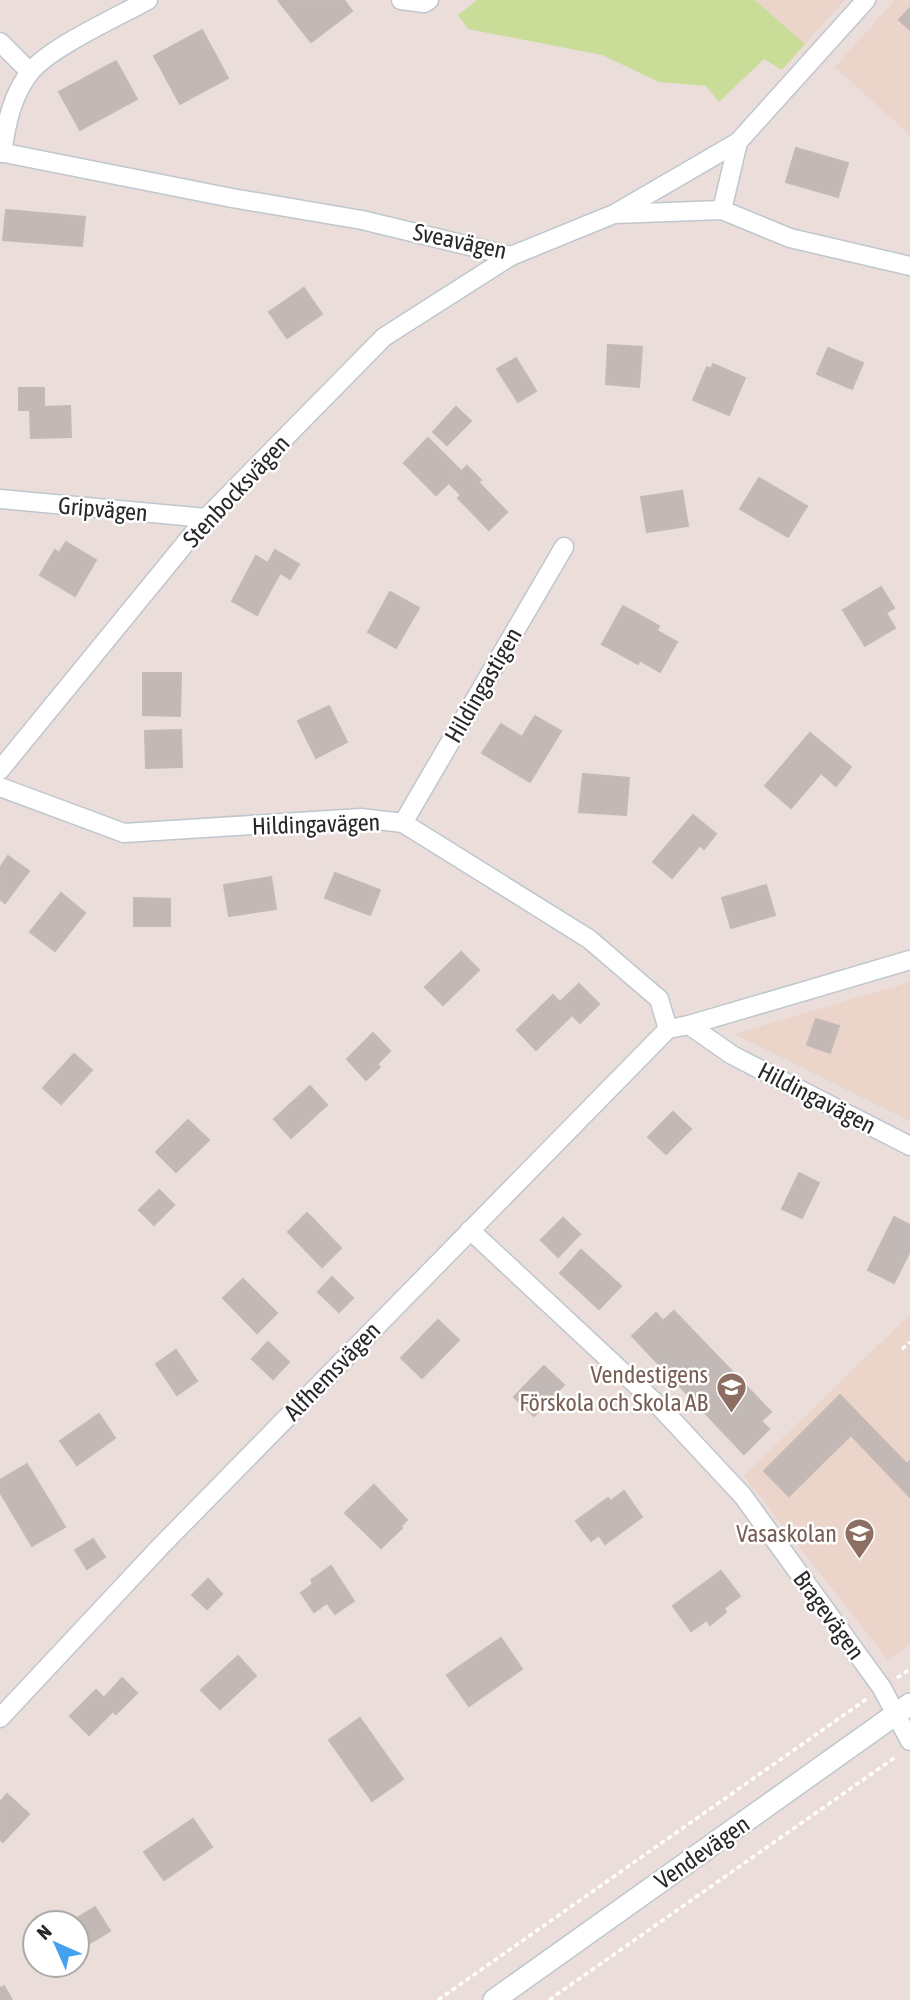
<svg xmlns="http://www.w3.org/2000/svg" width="910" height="2000" viewBox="0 0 910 2000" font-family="'Asap Condensed',sans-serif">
<rect width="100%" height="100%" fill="#eaddda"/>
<g fill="#ebd4ca">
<path d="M755 0H845L805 44Z"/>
<path d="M895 0H910V135L835 67Z"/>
<path d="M910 982V1121L734 1034Z"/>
<path d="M910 1314V1644L888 1660 744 1476Z"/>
</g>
<path fill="#c9dd99" d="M477 0H755L805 44 782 70 764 59 719 102 706 86 659 82 602 55 468 29 458 15Z"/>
<g fill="#c2b9b6" stroke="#c5b9b4" stroke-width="2">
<path d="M278 0H344L352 11 311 42Z"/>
<path d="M910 8V30L899 20Z"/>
<path d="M202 30 228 78 180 104 154 56Z"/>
<path d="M116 61 137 99 80 130 59 92Z"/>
<path d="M796 148 848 163 838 197 786 182Z"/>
<path d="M6 210 85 217 82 246 3 240Z"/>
<path d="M304 288 322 314 287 338 269 312Z"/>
<path d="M608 345 642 347 639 387 606 384Z"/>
<path d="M828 348 863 363 852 389 817 374Z"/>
<path d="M516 358 536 391 518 402 497 369Z"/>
<path d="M713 364 745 378 729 415 693 400 707 367 711 369Z"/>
<path d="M19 388H44V407L70 406 71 437 31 438 30 410H19Z"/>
<path d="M456 407 471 421 447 445 433 432Z"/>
<path d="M428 438 461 471 436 495 404 463Z"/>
<path d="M467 466 481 480 478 482 507 512 489 530 458 498 461 495 449 483Z"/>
<path d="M759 478 807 506 788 537 740 509Z"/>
<path d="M682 491 688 526 647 532 641 497Z"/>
<path d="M66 542 96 560 75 596 40 575 55 550 59 553Z"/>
<path d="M275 550 299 564 290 579 280 573 257 615 232 601 256 556 268 563Z"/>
<path d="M881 587 894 608 886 613 895 628 865 646 843 610Z"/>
<path d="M390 592 419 608 396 648 368 632Z"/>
<path d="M623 606 659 626 657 631 677 642 660 672 639 660 638 664 602 644Z"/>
<path d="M143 673H181L180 716 143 715Z"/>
<path d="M329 706 347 742 316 758 298 721Z"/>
<path d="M535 716 561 731 530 782 482 753 501 724 522 737Z"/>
<path d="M181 730 182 767 146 768 145 731Z"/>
<path d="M810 733 851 767 836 786 821 773 791 808 765 786Z"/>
<path d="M583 774 629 778 626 815 579 812Z"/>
<path d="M693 815 716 834 704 849 700 845 672 878 653 862Z"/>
<path d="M8 856 29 871 5 903 0 899V868Z"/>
<path d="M335 873 380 890 370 915 325 898Z"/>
<path d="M271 877 276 909 229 916 224 885Z"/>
<path d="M766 885 775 915 731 928 722 898Z"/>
<path d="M61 893 85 913 55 951 30 932Z"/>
<path d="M134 898 170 899V926H134Z"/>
<path d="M461 952 479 970 443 1005 425 987Z"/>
<path d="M579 984 599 1004 580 1023 560 1002Z"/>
<path d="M553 995 572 1015 536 1050 517 1030Z"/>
<path d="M816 1019 839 1026 830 1053 807 1045Z"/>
<path d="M373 1033 390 1051 377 1064 380 1067 366 1080 347 1059Z"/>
<path d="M74 1054 92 1070 61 1104 43 1088Z"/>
<path d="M310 1086 327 1105 291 1138 274 1119Z"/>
<path d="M673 1112 691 1129 666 1154 648 1137Z"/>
<path d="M188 1120 209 1140 176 1172 156 1152Z"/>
<path d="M799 1173 819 1183 802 1218 782 1209Z"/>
<path d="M159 1190 174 1205 154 1225 139 1210Z"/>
<path d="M307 1213 341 1248 322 1267 288 1232Z"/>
<path d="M894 1217 910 1225V1251L894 1283 868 1270Z"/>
<path d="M563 1218 580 1234 558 1257 541 1240Z"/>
<path d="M581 1250 621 1286 599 1309 560 1273Z"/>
<path d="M332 1277 353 1298 339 1312 318 1292Z"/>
<path d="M243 1279 277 1313 257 1333 223 1298Z"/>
<path d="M674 1311 771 1412 761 1421 769 1429 744 1454 632 1336 656 1313 663 1321Z"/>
<path d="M438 1320 459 1340 422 1378 401 1358Z"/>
<path d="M268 1342 289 1362 273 1379 252 1359Z"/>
<path d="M176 1350 197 1381 177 1395 156 1364Z"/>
<path d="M544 1366 564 1385 534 1416 514 1397Z"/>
<path d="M840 1395 865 1421 789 1496 764 1471Z"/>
<path d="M99 1414 115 1438 77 1465 60 1441Z"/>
<path d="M865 1421 907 1464 910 1461V1497L851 1435Z"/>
<path d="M27 1464 65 1527 32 1546 0 1492V1480Z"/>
<path d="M374 1485 407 1520 400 1527 402 1528 381 1548 345 1513Z"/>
<path d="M624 1491 642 1517 605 1544 599 1535 591 1541 576 1521 608 1498 611 1501Z"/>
<path d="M93 1539 105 1557 87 1569 75 1550Z"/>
<path d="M331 1566 354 1601 335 1614 327 1603 314 1612 301 1593 313 1584 311 1580Z"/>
<path d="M721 1571 740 1596 724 1608 726 1612 710 1625 707 1620 691 1631 673 1606Z"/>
<path d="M208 1579 222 1594 207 1609 192 1595Z"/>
<path d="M501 1638 522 1669 469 1706 447 1675Z"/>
<path d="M238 1656 256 1676 220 1709 201 1690Z"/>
<path d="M122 1678 137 1693 116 1714 113 1711 89 1735 70 1716 96 1690 104 1698Z"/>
<path d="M360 1718 403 1779 372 1801 329 1740Z"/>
<path d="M7 1794 29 1814 3 1842 0 1840V1802Z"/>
<path d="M193 1819 212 1847 164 1880 144 1852Z"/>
<path d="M95 1907 110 1931 77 1951V1923H69Z"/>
<path d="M4 1986 12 2000H0V1988Z"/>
</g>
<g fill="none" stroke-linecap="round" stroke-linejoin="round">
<defs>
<g id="minor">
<path d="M401 0 424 3 429 0"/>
<path d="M0 42 30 72"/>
<path d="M0 152 232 198 362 220 511 256 614 214 722 210 790 238 910 266"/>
<path d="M2 153C6 125 12 94 31 71 53 46 117 17 148 0"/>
<path d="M722 210 738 142"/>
<path d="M616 213 738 142 866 0"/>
<path d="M0 499 206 518"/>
<path d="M0 770 206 518 384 337 511 256"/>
<path d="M0 787 124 833 361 818 403 823 589 939 659 999 668 1029 689 1025 910 960"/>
<path d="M403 823 564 547"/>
<path d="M689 1025 732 1055 910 1146"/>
<path d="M470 1230 660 1407 743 1496 882 1688 910 1741"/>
<path d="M0 1718 160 1547 668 1029"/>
</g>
<path id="tertiary" d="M494 2000 910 1704"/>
</defs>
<use href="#minor" stroke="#bfc7ce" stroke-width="21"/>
<use href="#tertiary" stroke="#bfc7ce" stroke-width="24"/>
<g stroke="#fff" stroke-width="3.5" stroke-dasharray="5 3.5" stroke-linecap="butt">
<path d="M902 1349 910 1342"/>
<path d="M897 1678 910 1669"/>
<path d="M438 2000 868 1698"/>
<path d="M549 2000 897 1756"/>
</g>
<use href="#minor" stroke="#fff" stroke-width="18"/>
<use href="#tertiary" stroke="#fff" stroke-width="21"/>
</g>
<defs>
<symbol id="school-pin" viewBox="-11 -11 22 30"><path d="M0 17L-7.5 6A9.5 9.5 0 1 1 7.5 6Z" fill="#8d6e63" stroke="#fff"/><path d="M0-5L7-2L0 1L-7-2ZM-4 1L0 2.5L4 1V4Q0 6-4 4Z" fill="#fff"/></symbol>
</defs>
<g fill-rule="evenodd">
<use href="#school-pin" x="714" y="1370" width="35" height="47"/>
<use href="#school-pin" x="842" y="1516" width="35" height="47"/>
</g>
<g text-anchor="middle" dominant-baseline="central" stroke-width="5" stroke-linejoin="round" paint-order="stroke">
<g font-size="24" fill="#282828" stroke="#fff">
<text transform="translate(460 241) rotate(12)">Sveavägen</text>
<text transform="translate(236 491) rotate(-47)">Stenbocksvägen</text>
<text transform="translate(103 509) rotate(5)">Gripvägen</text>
<text transform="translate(483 685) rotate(-60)">Hildingastigen</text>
<text transform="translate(316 824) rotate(-2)">Hildingavägen</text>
<text transform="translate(817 1098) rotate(27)">Hildingavägen</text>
<text transform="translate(332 1371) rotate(-46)">Alfhemsvägen</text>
<text transform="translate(829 1615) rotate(54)">Bragevägen</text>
<text transform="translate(702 1852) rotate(-35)">Vendevägen</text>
</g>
<g font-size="24" fill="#785e54" stroke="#fff" text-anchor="end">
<text x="708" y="1374">Vendestigens<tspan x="708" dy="28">Förskola och Skola AB</tspan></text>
<text x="837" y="1533">Vasaskolan</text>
</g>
</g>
<g transform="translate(56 1944) rotate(315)"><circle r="33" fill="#ffffff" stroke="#a9a9a9" stroke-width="2"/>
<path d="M0-5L12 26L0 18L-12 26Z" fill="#43a1ee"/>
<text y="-10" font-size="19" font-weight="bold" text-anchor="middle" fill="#282828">N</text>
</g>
</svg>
